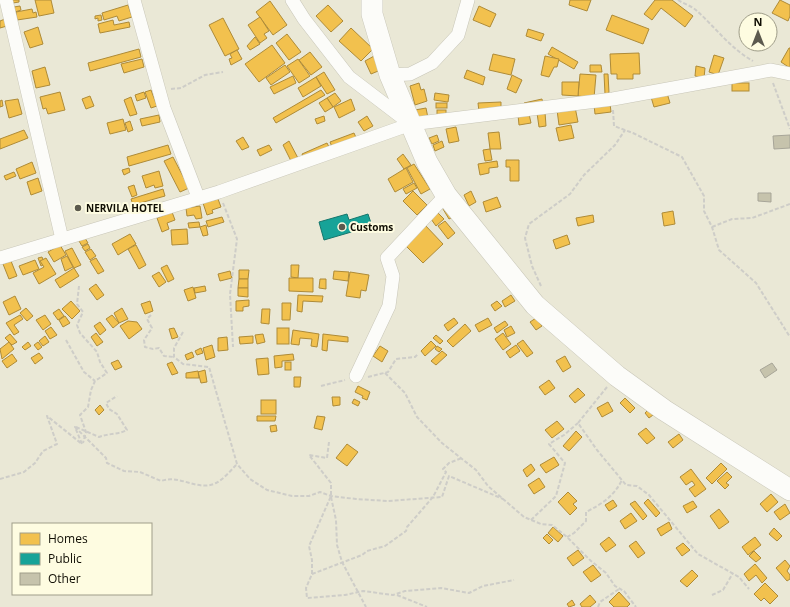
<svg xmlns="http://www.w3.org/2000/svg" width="790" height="607" viewBox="0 0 790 607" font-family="'Open Sans',sans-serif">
<rect width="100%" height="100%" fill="#eae8d6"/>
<g fill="#f2c14e" stroke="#ae8b38">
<path d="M12 0H19V2L13 3Z"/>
<path d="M35 0H51L54 13 39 16Z"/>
<path d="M570 0H591L587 11 569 5Z"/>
<path d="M655 0H672L693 16 685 27 661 8 652 20 644 14Z"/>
<path d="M780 0 790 5V16L788 21 772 13Z"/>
<path d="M270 1 287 25 273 35 256 12Z"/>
<path d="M128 5 132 17 119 21 117 16 104 20 102 13Z"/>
<path d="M328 5 343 21 331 32 316 16Z"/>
<path d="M20 6 21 10 15 12 14 7Z"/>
<path d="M479 6 496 14 490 27 473 20Z"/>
<path d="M32 9 33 13 36 12 37 17 17 20 16 12Z"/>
<path d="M101 15 102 20 98 21V18L95 19V16Z"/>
<path d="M612 15 649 29 643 44 606 30Z"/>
<path d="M260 17 269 31 264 34 267 38 260 43 248 25Z"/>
<path d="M223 18 239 49 225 56 209 25Z"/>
<path d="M5 19 7 26 0 28V21Z"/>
<path d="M113 20 114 25 129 22 130 27 100 33 98 24Z"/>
<path d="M38 27 43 44 30 48 24 32Z"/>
<path d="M351 28 373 49 361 61 339 41Z"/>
<path d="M528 29 544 34 541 41 526 36Z"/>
<path d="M746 30V42L741 39Z"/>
<path d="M287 34 301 52 289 60 276 43Z"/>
<path d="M255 37 260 44 250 50 247 46Z"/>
<path d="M272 45 285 63 259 82 245 64Z"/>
<path d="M552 47 578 62 574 69 548 54Z"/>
<path d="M789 48H790V68L781 62Z"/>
<path d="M139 49 141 57 90 71 88 63Z"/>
<path d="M237 50 242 59 231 65 229 59 232 58 230 54Z"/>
<path d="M310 52 322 67 311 75 299 60Z"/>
<path d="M639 53 640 74H633V79H617V74H611L610 54Z"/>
<path d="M493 54 515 59 511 75 489 70Z"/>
<path d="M376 55 383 69 371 74 365 61Z"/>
<path d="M714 55 724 58 718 75 709 72Z"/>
<path d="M545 56 559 59 557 67H554L549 77 541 75Z"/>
<path d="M142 59 144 67 124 73 121 64Z"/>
<path d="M298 59 310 76 299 83 287 66Z"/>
<path d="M285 65 290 72 271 85 266 78Z"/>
<path d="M590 65H601L602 72H590Z"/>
<path d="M696 66 705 68 704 78 695 76Z"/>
<path d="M45 67 50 85 36 88 32 71Z"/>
<path d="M467 70 485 77 483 85 464 78Z"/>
<path d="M324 72 335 90 327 94 316 77Z"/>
<path d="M580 74 596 75 594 98 578 96Z"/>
<path d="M604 74H608L609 93 605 94Z"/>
<path d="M512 75 522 80 516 93 507 89Z"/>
<path d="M293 76 296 83 274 94 270 87Z"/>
<path d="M316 77 321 86 303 97 298 88Z"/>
<path d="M562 82H579L578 96 562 95Z"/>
<path d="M419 83 421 90 424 89 427 101 415 105 410 86Z"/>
<rect x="732" y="83" width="17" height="8"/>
<path d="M151 90 157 106 151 108 145 92Z"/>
<path d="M321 90 325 95 276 123 273 118Z"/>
<path d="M60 92 65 110 48 114 46 108 43 109 40 97Z"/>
<path d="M144 92 146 98 137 101 135 95Z"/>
<path d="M335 93 341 101 333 107 327 98Z"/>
<path d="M435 93 449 95 448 102 434 100Z"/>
<path d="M667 93 670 103 654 107 651 97Z"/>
<path d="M90 96 94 106 86 109 82 99Z"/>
<path d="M131 97 137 114 130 116 124 100Z"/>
<path d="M327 98 333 107 325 112 319 103Z"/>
<path d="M18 99 22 114 9 118 5 101Z"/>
<path d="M351 99 355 110 339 118 334 107Z"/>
<path d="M542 99 543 105 525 109 524 103Z"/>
<path d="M2 100 3 106 0 107V101Z"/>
<path d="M501 102V110L479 112 478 103Z"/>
<rect x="436" y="103" width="11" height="5"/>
<path d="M610 103 611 112 595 114 594 105Z"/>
<path d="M575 107 578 122 559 125 557 110Z"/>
<path d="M426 108 428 118 417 120 415 110Z"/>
<rect x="437" y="110" width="9" height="7"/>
<path d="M545 112 546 126 539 127 537 113Z"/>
<path d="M529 114 531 123 519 125 518 115Z"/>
<path d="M159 115 160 122 142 126 140 119Z"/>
<path d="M324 116 325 121 317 124 315 119Z"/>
<path d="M367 116 373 126 364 131 358 122Z"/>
<path d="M123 119 126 130 110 134 107 123Z"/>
<path d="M130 121 133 130 128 132 125 123Z"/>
<path d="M571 125 574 138 559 141 556 128Z"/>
<path d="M456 127 459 141 449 143 446 129Z"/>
<path d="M24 130 28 138 0 149V139Z"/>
<path d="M499 132 501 149H490L488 133Z"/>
<path d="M354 133 358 142 334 152 330 142Z"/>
<path d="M437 135 439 141 432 144 429 138Z"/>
<path d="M243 137 249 147 242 150 236 141Z"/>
<path d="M289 141 299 160 292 163 283 145Z"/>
<path d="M442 141 444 147 435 151 433 145Z"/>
<path d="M327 143 330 149 304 160 302 154Z"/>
<path d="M168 145 171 154 129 166 127 157Z"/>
<path d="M269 145 272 150 260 156 257 150Z"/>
<path d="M490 149 492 160 485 161 483 150Z"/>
<path d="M403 154 411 165 404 169 397 159Z"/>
<path d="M173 157 189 188 180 192 164 161Z"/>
<path d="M506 160H519V181H510V167H506Z"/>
<path d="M497 161 498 167 489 168V173L480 175 478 164Z"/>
<path d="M32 162 36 173 20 179 16 169Z"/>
<path d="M414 164 430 189 421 194 407 168Z"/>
<path d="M129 168 130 172 124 175 122 170Z"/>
<path d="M406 168 413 182 395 192 388 179Z"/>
<path d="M159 171 163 186 155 188 154 185 146 188 142 176Z"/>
<path d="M14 172 16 176 6 180 4 176Z"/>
<path d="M38 178 42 191 31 195 27 182Z"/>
<path d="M414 183 417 188 406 194 403 189Z"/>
<path d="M134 185 137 195 132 197 128 187Z"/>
<path d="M163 189 165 196 133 205 131 199Z"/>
<path d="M413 191 427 205 417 215 403 201Z"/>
<path d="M471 191 476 202 469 206 464 195Z"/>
<path d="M497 197 501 207 486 212 483 202Z"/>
<path d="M218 199 221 207 212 210 213 213 207 215 203 203Z"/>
<path d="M200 206 202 218 196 219 194 215 187 216 186 208Z"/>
<path d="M449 206 455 216 449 219 443 209Z"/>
<path d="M673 211 675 224 664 226 662 213Z"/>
<path d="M172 212 175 220 167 223 169 229 162 232 157 218Z"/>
<path d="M438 213 444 219 436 226 431 219Z"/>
<path d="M593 215 594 222 578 226 576 218Z"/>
<path d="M222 217 224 222 208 227 206 221Z"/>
<path d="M445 221 455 233 448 239 438 226Z"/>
<path d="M199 222 200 227 189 228 188 223Z"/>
<path d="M206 225 208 235 203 236 200 227Z"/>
<path d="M425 225 443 244 423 263 405 245Z"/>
<path d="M187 229 188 244 172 245 171 230Z"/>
<path d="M130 234 136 244 118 255 112 244Z"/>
<path d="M567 235 570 244 556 249 553 240Z"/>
<path d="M85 238 88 243 82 246 79 241Z"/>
<path d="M88 244 90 248 85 251 82 247Z"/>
<path d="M60 245 66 255 54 262 48 252Z"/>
<path d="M136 245 146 265 139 269 128 249Z"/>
<path d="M72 248 81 265 74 268 65 251Z"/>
<path d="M91 249 96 256 90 260 85 252Z"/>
<path d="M67 256 73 267 65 271 61 259Z"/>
<path d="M42 257 45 264 41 266 38 258Z"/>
<path d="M46 258 56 274 39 284 33 273 44 267 40 261Z"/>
<path d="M96 258 104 271 98 274 90 261Z"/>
<path d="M35 260 39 269 23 275 19 266Z"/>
<path d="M11 261 17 276 9 279 3 264Z"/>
<path d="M167 265 174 279 168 282 161 268Z"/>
<path d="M291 265H299L298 278 291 277Z"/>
<path d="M74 268 79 276 60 288 55 280Z"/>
<path d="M239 270H249L248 279H239Z"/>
<path d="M230 271 232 278 220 281 218 274Z"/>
<path d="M334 271 349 272 348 281 333 279Z"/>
<path d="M159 272 166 282 159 287 152 276Z"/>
<path d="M350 272 369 275 366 291 361 290 360 298 346 296Z"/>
<path d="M289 278H313V292L289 291Z"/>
<path d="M239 279H248V288H238Z"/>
<path d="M320 279H326V289L319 288Z"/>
<path d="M96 284 104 295 97 300 89 289Z"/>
<path d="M205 286 206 291 195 293 194 288Z"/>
<path d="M193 287 196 298 188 301 184 290Z"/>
<path d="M238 288H248V297L238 296Z"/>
<path d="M298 295 323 296 322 302 303 301 302 312 297 311Z"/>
<path d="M511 295 515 301 505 307 502 301Z"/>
<path d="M15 296 21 309 9 315 3 302Z"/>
<path d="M249 300V306L243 307V311H236V301Z"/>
<path d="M71 301 80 311 72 319 62 309Z"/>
<path d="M150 301 153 311 145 314 141 304Z"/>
<path d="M497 301 502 306 495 311 491 305Z"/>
<path d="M282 303H291L290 320H282Z"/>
<path d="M26 308 33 316 27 321 20 313Z"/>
<path d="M122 308 128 319 119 323 114 313Z"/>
<path d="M59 309 64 316 58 320 53 313Z"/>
<path d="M262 309H270L269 324 261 323Z"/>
<path d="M20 315 23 319 14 325 19 332 14 335 6 323Z"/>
<path d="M45 315 51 324 43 330 36 320Z"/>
<path d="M112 315 119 323 113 328 106 319Z"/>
<path d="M65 316 70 323 63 327 59 320Z"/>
<path d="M454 318 458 323 448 331 444 325Z"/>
<path d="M488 318 492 325 479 332 475 325Z"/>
<path d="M536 318 542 326 536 330 530 322Z"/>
<path d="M128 321 137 322 142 329 129 339 120 326Z"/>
<path d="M505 321 508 325 497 333 494 328Z"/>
<path d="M100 322 106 330 100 335 94 326Z"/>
<path d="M465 324 471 331 453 347 447 341Z"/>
<path d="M511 326 515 333 507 337 504 330Z"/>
<path d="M51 327 57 335 50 339 45 331Z"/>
<path d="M174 328 178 337 172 339 169 329Z"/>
<rect x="277" y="328" width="12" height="16"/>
<path d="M293 330 319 334 317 347 311 346 312 339 300 338 299 345 291 344Z"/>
<path d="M96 333 103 342 97 346 91 337Z"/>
<path d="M503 333 511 344 503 350 495 339Z"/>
<path d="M10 334 17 342 12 345 5 338Z"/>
<path d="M263 334 265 342 257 344 255 335Z"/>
<path d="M323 334 348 337V342L328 340 327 351 322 350Z"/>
<path d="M436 335 443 341 440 344 433 338Z"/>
<path d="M45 336 49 342 43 346 39 341Z"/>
<path d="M253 336V343L240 344 239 337Z"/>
<path d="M227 337 228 350 218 351V338Z"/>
<path d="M523 340 533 353 527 357 517 344Z"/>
<path d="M431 341 436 346 425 356 421 351Z"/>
<path d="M9 342 14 349 2 359 0 349Z"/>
<path d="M28 342 31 346 25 350 22 347Z"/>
<path d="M38 342 42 347 38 350 34 345Z"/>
<path d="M212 345 215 357 206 360 203 348Z"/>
<path d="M516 345 520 351 510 358 506 352Z"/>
<path d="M380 346 388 351 382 362 373 356Z"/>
<path d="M437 346 442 349 439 352 435 349Z"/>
<path d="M201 348 203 353 197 355 195 351Z"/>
<path d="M442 351 447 355 436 365 431 361Z"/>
<path d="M192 352 194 357 187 360 185 355Z"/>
<path d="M39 353 43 358 35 364 31 358Z"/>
<path d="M12 354 17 361 7 368 2 361Z"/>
<path d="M293 354 294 360 282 361V367L275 368 274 356Z"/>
<path d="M565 356 571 367 563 372 556 361Z"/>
<path d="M268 358 269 374 258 375 256 359Z"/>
<path d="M118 360 122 367 115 370 111 363Z"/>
<path d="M172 362 178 373 172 375 167 364Z"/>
<rect x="285" y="362" width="6" height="8"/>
<path d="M205 370 207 382 201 383 198 372Z"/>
<path d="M198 371 199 378H186V373Z"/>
<path d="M294 377H301L300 387H294Z"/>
<path d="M549 380 555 388 545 395 539 387Z"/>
<path d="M358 386 370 392 367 400 362 398 363 396 355 392Z"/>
<path d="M578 388 585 395 575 403 569 396Z"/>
<path d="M332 397H340V405L333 406Z"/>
<path d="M625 398 635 408 630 413 620 403Z"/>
<path d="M354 399 360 402 358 406 352 403Z"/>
<rect x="261" y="400" width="15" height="14"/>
<path d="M608 402 613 411 602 417 597 408Z"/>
<path d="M100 405 104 410 99 415 95 410Z"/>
<path d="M649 409 653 415 649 418 645 413Z"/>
<path d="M257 416H276L275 421H257Z"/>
<path d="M317 416 325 417 322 430 314 428Z"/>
<path d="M557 421 564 429 552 438 545 430Z"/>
<path d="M276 425 277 431 271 432 270 426Z"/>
<path d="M646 428 655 438 647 444 638 434Z"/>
<path d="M576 431 582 437 569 451 563 446Z"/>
<path d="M679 434 683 440 673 448 668 442Z"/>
<path d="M347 444 358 452 347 466 336 458Z"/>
<path d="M554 457 559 465 546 473 540 465Z"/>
<path d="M721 463 727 469 712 484 706 478Z"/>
<path d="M531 464 535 470 527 477 523 470Z"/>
<path d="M691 469 706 489 695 497 689 489 695 485 692 481 686 485 680 477Z"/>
<path d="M727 472 732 477 726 483 729 485 725 489 717 481Z"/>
<path d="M539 478 545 487 534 494 528 485Z"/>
<path d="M568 492 577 501 573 504 577 508 570 515 558 502Z"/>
<path d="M771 494 778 502 767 512 760 504Z"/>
<path d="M648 499 660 513 656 517 644 503Z"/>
<path d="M613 500 617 506 609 511 605 505Z"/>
<path d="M635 501 647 516 643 520 630 504Z"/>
<path d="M693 501 697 507 687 513 683 506Z"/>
<path d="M785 504 790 513 780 520 774 512Z"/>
<path d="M719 509 729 522 719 529 710 516Z"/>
<path d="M631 513 637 521 625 529 620 521Z"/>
<path d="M669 522 672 529 661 536 657 529Z"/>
<path d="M553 527 563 536 558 542 548 533Z"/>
<path d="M774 528 782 536 777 541 769 534Z"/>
<path d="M547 534 553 540 549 544 543 538Z"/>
<path d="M609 537 616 545 606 552 600 544Z"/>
<path d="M755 537 761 545 748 555 742 547Z"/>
<path d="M636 541 645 553 638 558 629 546Z"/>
<path d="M683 543 690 550 682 556 676 548Z"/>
<path d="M578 550 584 558 573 566 567 558Z"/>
<path d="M754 551 761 558 756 562 749 556Z"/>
<path d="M785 560 790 566 787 571 790 575V579L787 581 776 568Z"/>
<path d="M755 564 767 578 762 583 756 575 749 581 744 574Z"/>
<path d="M593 565 601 575 591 582 583 572Z"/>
<path d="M692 570 698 576 687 587 680 581Z"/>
<path d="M765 583 778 596 770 604 764 598 761 601 754 594Z"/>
<path d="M619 592 630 604 627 607H614L609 602Z"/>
<path d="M590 595 596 602 590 607H582L580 604Z"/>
<path d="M572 600 575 605 569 607 567 604Z"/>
</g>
<path fill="#17a398" stroke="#15766c" d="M347 214 349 220 368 214 372 226 324 240 319 222Z"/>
<g fill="#c6c3ac" stroke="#a7a598">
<path d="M790 135V148L774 149 773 136Z"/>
<path d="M758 193H771V202L758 201Z"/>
<path d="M772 363 777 370 765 378 760 370Z"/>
</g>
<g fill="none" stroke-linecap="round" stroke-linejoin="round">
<defs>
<g id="minor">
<path d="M6 0 62 239"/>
<path d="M134 0 164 108 198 197"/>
<path d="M292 0 304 19 349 77 408 122"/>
<path d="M390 75 410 74 432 63 458 35 468 0"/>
<path d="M0 258 219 192 411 124 613 99 771 70 790 74"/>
<path d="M356 376 389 306 393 276 387 258 446 195"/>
</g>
<path id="trunk" d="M372 0V14L390 75 427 162 446 195 535 305 617 376 664 410 790 490"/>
</defs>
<use href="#minor" stroke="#c8c6b8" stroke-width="14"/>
<use href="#trunk" stroke="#c8c6b8" stroke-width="22"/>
<g stroke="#cecdc8" stroke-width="2" stroke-dasharray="4 2" stroke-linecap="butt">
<path d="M678 0C684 4 692 6 697 11 715 27 731 49 753 61"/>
<path d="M773 83 790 129"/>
<path d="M171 89 181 88 205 75 223 72"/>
<path d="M613 110 614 126 633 133 682 157 704 196V211L712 227 719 250 756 283 790 337"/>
<path d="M223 203 237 239 230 294 233 347"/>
<path d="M712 227 732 219 752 218 790 204"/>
<path d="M79 286 77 304 83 312 77 325 80 333 97 352 100 362 107 373 95 381 91 390 88 407 80 415 86 432 83 443"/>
<path d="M541 286 532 266 525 238 529 224 570 194 584 175 615 145 625 130"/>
<path d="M151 315 147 319 152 328 144 340 145 347 153 349 159 348 164 356 174 357"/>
<path d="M183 332 174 348V357L183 364 209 367 237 464 250 479 267 490 292 496H309L320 492 331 496 356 499 388 501 442 497 449 476 503 499"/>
<path d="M66 340 84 372 95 381"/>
<path d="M385 373 405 393 417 417 442 443 476 470 488 486 524 517 541 524 552 525 567 537 591 561 606 573 615 586 624 591 636 607"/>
<path d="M368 377 388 372 396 359 415 357 418 354"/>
<path d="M321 386 345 380"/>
<path d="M607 387 578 423 597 450 626 485 637 486 649 495 698 554 739 577 749 589"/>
<path d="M76 427 99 437C109 433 118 435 127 430L117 414 109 409 106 403 117 396"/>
<path d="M329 442 327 458 309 455 331 483V496L309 546 312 560V574L306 588 307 598 345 595 363 591 393 595 405 591 441 588 469 593 483 586 514 580"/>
<path d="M0 479 24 472 35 463 43 451 57 444 47 416 82 444 75 427 106 458 107 463 124 471 140 472 161 481C180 474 198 492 216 483 224 479 231 470 237 464"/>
<path d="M331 497 336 520 337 545 342 562 366 607"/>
<path d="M531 520 556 496 565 463 549 444 564 435 578 423"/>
<path d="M567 537 574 533 586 521V512C602 504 614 496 622 480"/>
<path d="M312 574 362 555 367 551 385 546 406 531 407 527 433 497 446 472 443 469 449 463 462 458"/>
<path d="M397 595 427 607"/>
<path d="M712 595 723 590 733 573"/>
<path d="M598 607 600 602 619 589"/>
</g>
<use href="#minor" stroke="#fcfcf9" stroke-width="13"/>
<use href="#trunk" stroke="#fcfcf9" stroke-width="21"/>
</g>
<g fill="#5c5a4e" stroke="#fefce1" stroke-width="1.5">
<circle cx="78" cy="208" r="4"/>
<circle cx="342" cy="227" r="4"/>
</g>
<g text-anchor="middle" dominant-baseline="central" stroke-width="4" stroke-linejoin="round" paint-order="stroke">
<g font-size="10" font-weight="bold" fill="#100e04" stroke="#fefce1" text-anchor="start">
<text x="86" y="208">NERVILA HOTEL</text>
<text x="350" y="227">Customs</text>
</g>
</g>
<rect x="12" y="523" width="140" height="72" fill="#fefce1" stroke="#9f9d89"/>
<rect x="20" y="533" width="20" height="12" fill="#f2c14e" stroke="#9f9d89"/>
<text x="48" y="543" font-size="12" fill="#100e04">Homes</text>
<rect x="20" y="553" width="20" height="12" fill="#17a398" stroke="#9f9d89"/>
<text x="48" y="563" font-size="12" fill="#100e04">Public</text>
<rect x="20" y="573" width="20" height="12" fill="#c6c3ac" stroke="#9f9d89"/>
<text x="48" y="583" font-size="12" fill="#100e04">Other</text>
<g transform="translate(758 32)"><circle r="19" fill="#fefce1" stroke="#9f9d89"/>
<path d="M0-3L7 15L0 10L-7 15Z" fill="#5c5a4e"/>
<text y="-6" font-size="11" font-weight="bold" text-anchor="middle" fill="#100e04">N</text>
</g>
</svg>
